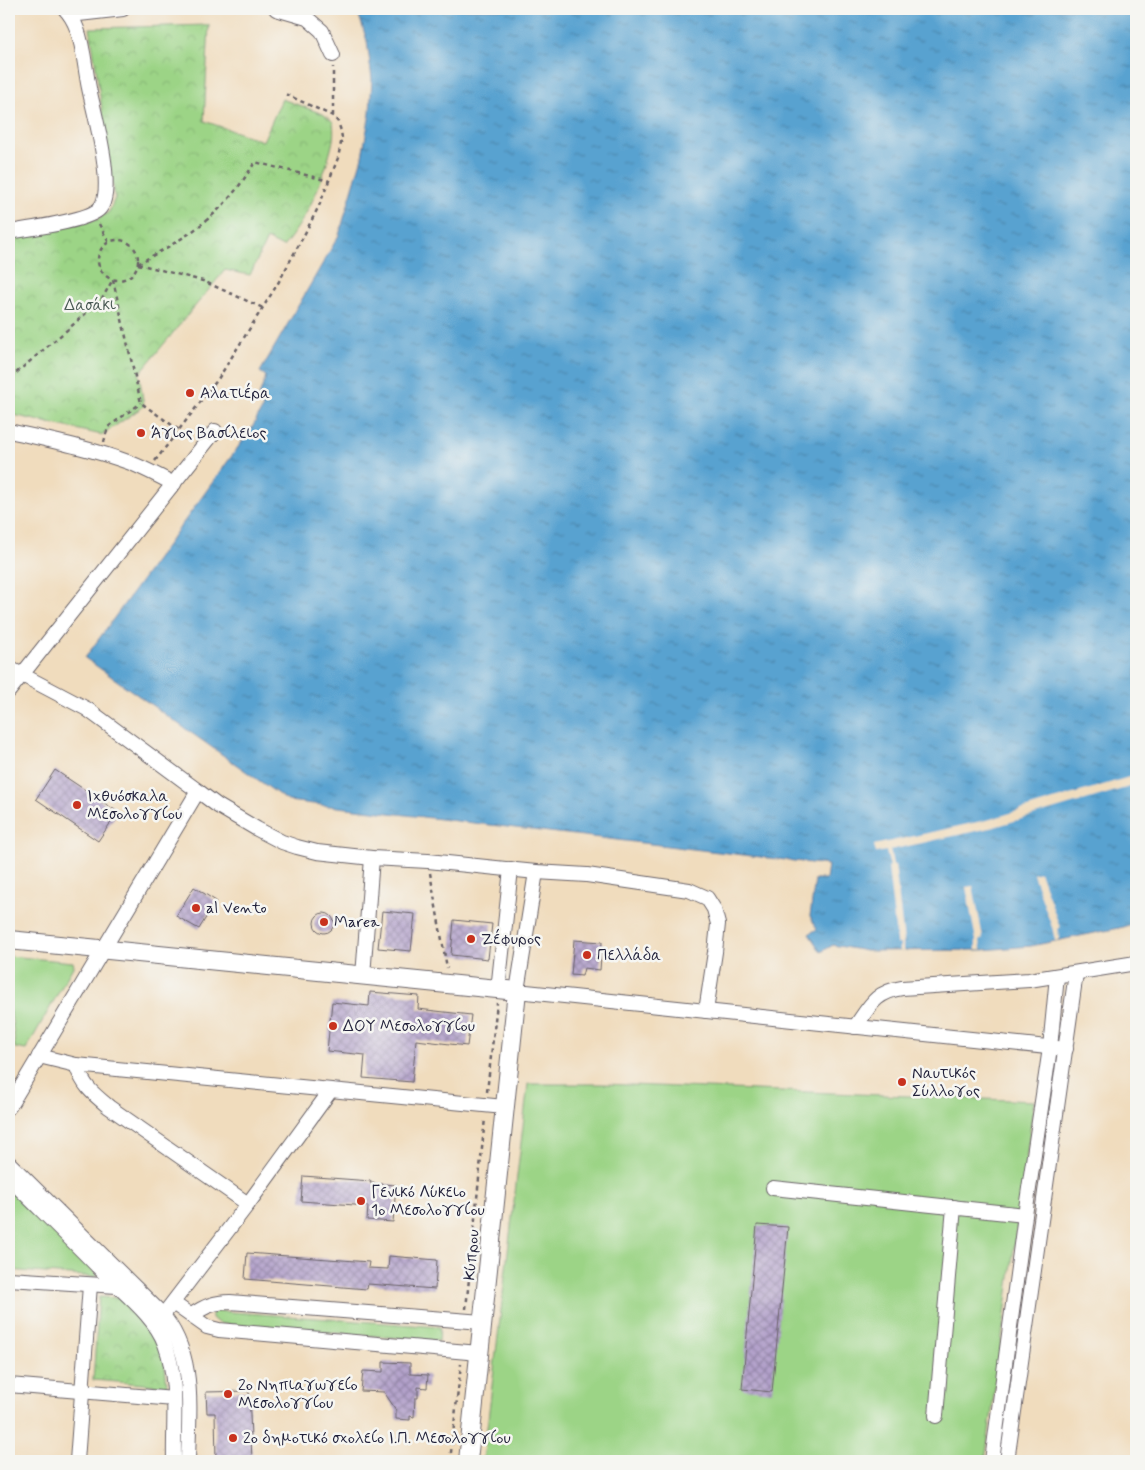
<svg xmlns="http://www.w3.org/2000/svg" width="1145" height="1470" viewBox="0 0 1145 1470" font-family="Mynerve,sans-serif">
<defs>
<pattern id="park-crowns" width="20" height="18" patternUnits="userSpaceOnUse" patternTransform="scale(1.25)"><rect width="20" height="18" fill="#9cd486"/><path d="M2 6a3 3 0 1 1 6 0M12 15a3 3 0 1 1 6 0" fill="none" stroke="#86b675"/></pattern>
<pattern id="water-ripples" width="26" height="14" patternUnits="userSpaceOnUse" patternTransform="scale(1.25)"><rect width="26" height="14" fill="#59a2d0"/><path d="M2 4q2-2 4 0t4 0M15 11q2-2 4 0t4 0" fill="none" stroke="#4984aa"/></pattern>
<pattern id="building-cross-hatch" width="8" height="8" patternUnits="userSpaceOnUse" patternTransform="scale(1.25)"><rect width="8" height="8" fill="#b2a0ca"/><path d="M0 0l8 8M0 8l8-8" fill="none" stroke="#9082a5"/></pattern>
</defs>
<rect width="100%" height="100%" fill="#f6f6f2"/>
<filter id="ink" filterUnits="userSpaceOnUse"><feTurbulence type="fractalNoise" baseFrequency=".02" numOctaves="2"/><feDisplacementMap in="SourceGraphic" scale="10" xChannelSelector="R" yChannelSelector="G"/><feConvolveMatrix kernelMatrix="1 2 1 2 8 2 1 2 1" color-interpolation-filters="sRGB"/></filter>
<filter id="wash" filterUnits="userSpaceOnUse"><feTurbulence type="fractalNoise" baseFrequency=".0096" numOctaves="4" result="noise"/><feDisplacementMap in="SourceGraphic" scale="20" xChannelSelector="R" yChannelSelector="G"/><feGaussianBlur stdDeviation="1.12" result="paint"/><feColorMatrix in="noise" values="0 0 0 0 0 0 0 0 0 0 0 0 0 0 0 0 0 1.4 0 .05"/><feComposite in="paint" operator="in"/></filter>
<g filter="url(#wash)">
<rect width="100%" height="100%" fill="#f0dcbd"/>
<g fill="#9cd486" stroke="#5f7b60">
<path d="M9 956 73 962 74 965 26 1050 15 1048 14 1035 9 999Z"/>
<path d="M528 1084H604L1034 1101 985 1461H483Z"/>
<path d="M9 1186 98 1275 95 1277 9 1270Z"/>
<path d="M218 1311 440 1327 439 1341 223 1324 218 1323 212 1318V1313Z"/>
</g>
<g fill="url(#park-crowns)" stroke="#5f7b60">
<path d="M209 25 204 121 263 141 282 99 323 114 333 122C335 138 332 145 328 160 318 192 305 221 283 247L267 239 250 275 225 270 139 374 144 406 102 435 9 414V237L96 220 109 212 115 198 90 28Z"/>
<path d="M99 1297 121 1298 147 1328 164 1354 167 1386 93 1380Z"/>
</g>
<path fill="url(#water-ripples)" stroke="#3e6286" d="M357 9H1136V923L1119 928 1031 946 983 950 866 951 833 945 821 952 809 934 817 929 810 916 815 879H826L828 865 288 801 85 658 252 428 263 407 257 402 266 376 260 372 339 235 362 157 370 113 372 79 367 41Z"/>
<g fill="#f0dcbd">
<path d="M1136 775V785L994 827 890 850 893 865H895L904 942 903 943V951H900V944H897L888 867 890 866 886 851 876 853 874 845 991 819Z"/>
<path d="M1040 872 1060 928 1058 929 1059 940 1055 941 1053 930 1033 874Z"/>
<path d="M973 886 983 938 980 940 981 950H976V940L966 887Z"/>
</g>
<g id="blocks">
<g fill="url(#building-cross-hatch)">
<path d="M55 770 118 812 98 841 36 799Z"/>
<path d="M194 887 216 901 199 929 176 916Z"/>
<path d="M382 911 415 914 411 951 378 948Z"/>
<circle cx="324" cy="923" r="10"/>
<path d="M454 920 492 924 488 959 451 955Z"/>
<path d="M574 940 602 942 600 970 584 968 582 976 571 975Z"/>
<path d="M370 992 419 996 418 1009 471 1015 467 1046 416 1040 412 1082 363 1078 365 1055 327 1051 332 1002 369 1006Z"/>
<path d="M303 1176 371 1181 370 1183 396 1185 393 1222 367 1220 368 1206 301 1201Z"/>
<path d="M757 1225 788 1227 772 1392 742 1389Z"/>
<path d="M247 1253 369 1262 368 1268 388 1269 389 1256 437 1260 435 1289 368 1284 367 1289 245 1279Z"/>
<path d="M383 1362 410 1363V1374L428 1375 427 1388 418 1387V1398H415L414 1417 410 1416V1420L396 1419V1410L384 1392 361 1391 363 1371 383 1372Z"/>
<path d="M249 1391 252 1461H216L215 1413H207L206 1392Z"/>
</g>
</g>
</g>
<g filter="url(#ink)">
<use href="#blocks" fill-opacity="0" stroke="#6a6368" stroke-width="1"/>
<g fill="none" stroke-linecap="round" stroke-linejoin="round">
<defs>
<g id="minor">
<path d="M276 9 307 18 322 31 333 55"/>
<path d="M70 15 123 9"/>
<path d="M9 232C27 229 90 221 100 208 116 189 94 113 89 88 85 69 84 48 77 29 74 21 71 15 65 9"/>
<path d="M9 431C49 440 90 448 128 462 144 468 159 476 174 484"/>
<path d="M9 668 87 709 198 791 9 1107"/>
<path d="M9 691 215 431"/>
<path d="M198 791 218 806 257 829 282 842 297 847 317 852 372 858 428 861 536 872 587 875 689 890 707 898 714 909 718 924 715 952 706 1011"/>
<path d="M536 872 517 991 1066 1049"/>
<path d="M363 976 372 858"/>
<path d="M498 990 511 869"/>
<path d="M855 1027C870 1006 875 992 902 988L1029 980 1136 963"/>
<path d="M39 1056 76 1065 504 1107"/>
<path d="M76 1065C84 1087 92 1093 109 1107L248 1204"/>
<path d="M9 1163 160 1312C197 1353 189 1410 188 1461"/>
<path d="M9 1178C41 1210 74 1242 106 1275 126 1295 155 1317 165 1344 179 1381 173 1422 174 1461"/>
<path d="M773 1188 1025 1215"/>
<path d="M9 1279 117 1286"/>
<path d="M173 1303 207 1327 219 1330 479 1353"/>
<path d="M167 1310 248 1204 331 1090"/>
<path d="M192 1315C205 1306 215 1302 230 1302L482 1322"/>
<path d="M9 1385 174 1399"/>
<path d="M936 1416 954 1207"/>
<path d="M77 1461 90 1285"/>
<path d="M992 1461 1025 1215 1050 1048 1057 976"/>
<path d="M1007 1461 1076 973"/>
</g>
<path id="major" d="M9 940 517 991 468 1461"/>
</defs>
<use href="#minor" stroke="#6a6368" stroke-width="16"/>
<use href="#major" stroke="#6a6368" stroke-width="20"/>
<g stroke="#6a6368" stroke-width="2.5" stroke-dasharray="4 4" stroke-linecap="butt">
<path d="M333 116V67"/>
<path d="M99 224 109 243"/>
<circle cx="118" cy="260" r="20"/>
<path d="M138 264C160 251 184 239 203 223 225 206 241 185 255 162L329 181"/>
<path d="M138 264 203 281 263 308"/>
<path d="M113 280 141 403 179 430"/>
<path d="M9 376 16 373 67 330 102 299 112 281"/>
<path d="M104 442 108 427 141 403"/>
<path d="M155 461 218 379 277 285 302 239 319 206 338 158 342 138 341 131 338 122 333 116 283 93"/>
<path d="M430 873 447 968"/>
<path d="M487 1092 497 1003"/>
<path d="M466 1309 485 1118"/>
<path d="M450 1461 461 1364"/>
</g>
<use href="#minor" stroke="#fff" stroke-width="14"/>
<use href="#major" stroke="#fff" stroke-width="18"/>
</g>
</g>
<g fill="#c8321e" stroke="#f6f6f2" stroke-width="2">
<circle cx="190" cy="393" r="5"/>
<circle cx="141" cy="433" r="5"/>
<circle cx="77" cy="805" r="5"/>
<circle cx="196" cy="908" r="5"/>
<circle cx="324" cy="922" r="5"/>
<circle cx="471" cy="939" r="5"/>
<circle cx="587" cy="955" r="5"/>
<circle cx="333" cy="1026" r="5"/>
<circle cx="902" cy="1082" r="5"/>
<circle cx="361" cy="1201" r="5"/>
<circle cx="228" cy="1394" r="5"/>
<circle cx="233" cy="1438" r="5"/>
</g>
<g text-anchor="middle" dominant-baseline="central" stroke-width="5" stroke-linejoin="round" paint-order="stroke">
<g font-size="16" fill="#475752" stroke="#f6f6f2">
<text x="90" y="305">Δασάκι</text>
</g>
<g font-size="16" fill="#22223b" stroke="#f6f6f2" text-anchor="start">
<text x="200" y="393">Αλατιέρα</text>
<text x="151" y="433">Άγιος Βασίλειος</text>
<text x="87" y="796">Ιχθυόσκαλα<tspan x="87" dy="18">Μεσολογγίου</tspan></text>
<text x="206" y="908">al Vento</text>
<text x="334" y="922">Marea</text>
<text x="481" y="939">Ζέφυρος</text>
<text x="597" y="955">Πελλάδα</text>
<text x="343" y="1026">ΔΟΥ Μεσολογγίου</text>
<text x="912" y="1073">Ναυτικός<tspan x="912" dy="18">Σύλλογος</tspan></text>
<text x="371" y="1192">Γενικό Λύκειο<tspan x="371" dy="18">1ο Μεσολογγίου</tspan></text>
<text x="238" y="1385">2ο Νηπιαγωγείο<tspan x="238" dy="18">Μεσολογγίου</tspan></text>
<text x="243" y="1438">2ο δημοτικό σχολείο Ι.Π. Μεσολογγίου</text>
</g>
<g font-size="16" fill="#22223b" stroke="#f6f6f2">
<text transform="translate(472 1255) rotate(-85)">Κύπρου</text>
</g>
</g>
<rect width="1145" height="1470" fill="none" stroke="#f6f6f2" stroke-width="30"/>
</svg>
